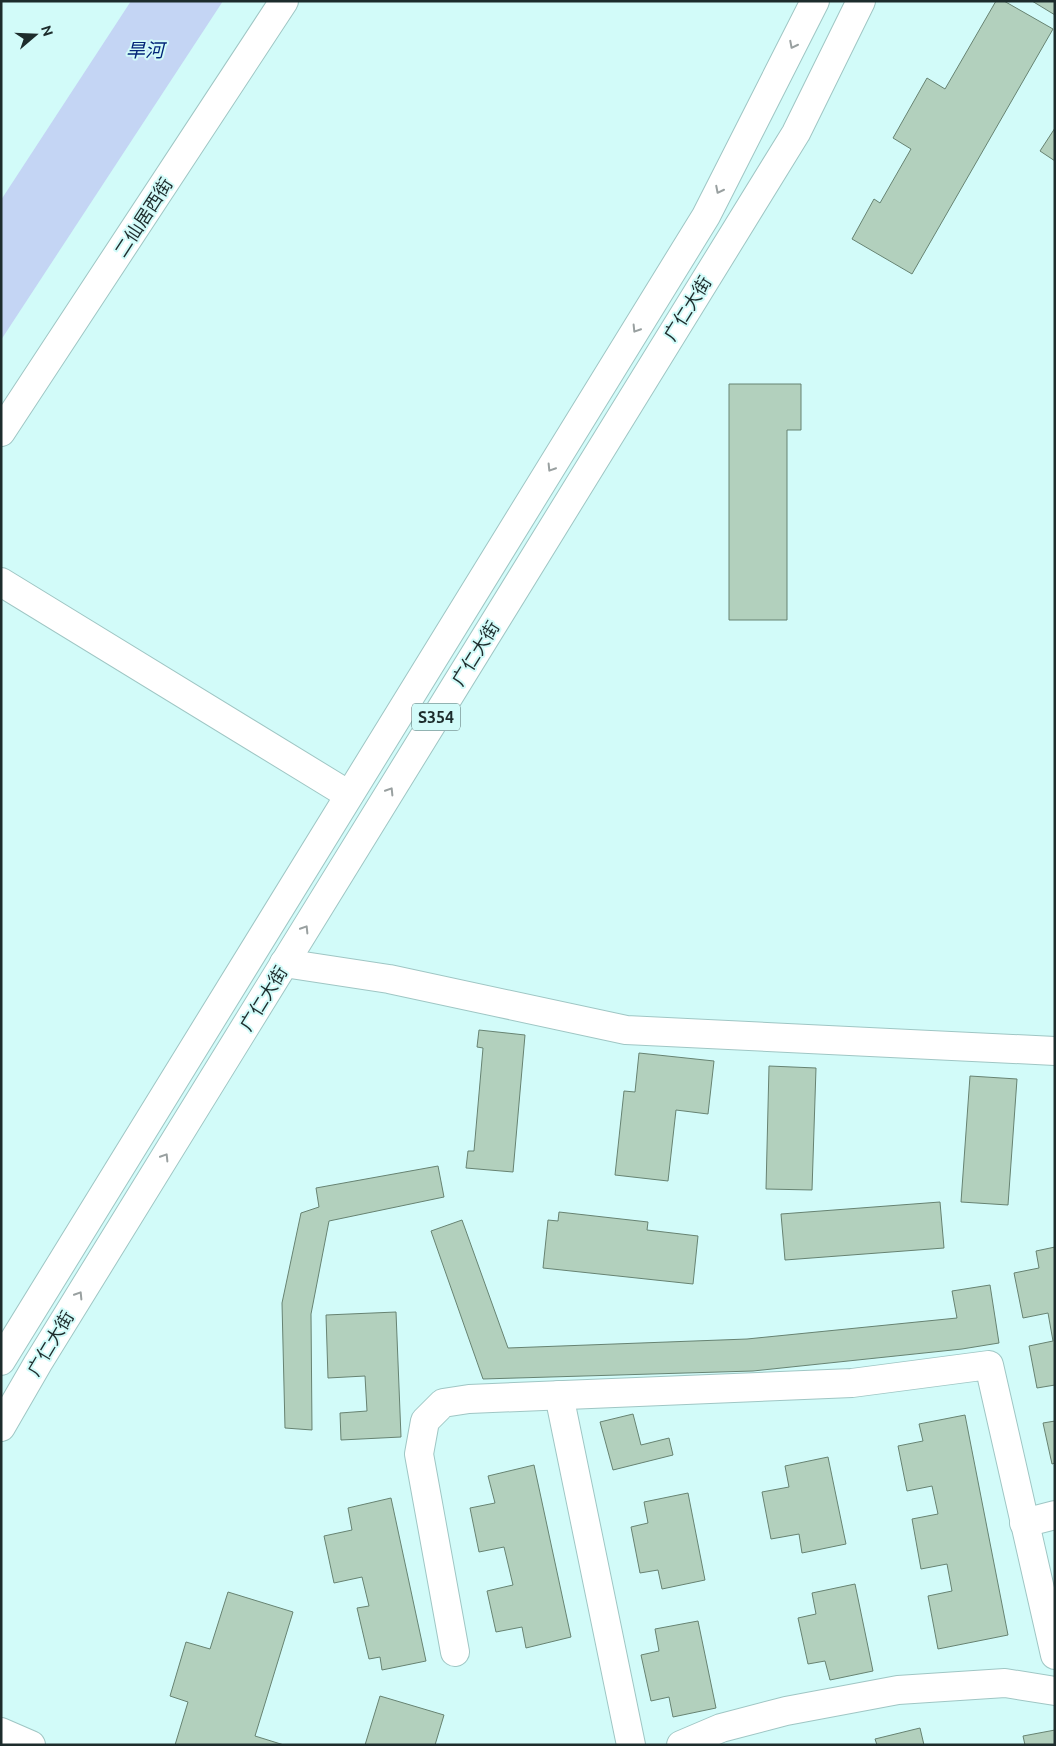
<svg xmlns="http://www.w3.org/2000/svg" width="1056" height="1746" viewBox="0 0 1056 1746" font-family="Ubuntu,'Noto Sans SC',sans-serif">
<rect width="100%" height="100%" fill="#d2fbf9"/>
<path fill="#c4d5f4" d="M131 1H223L1 340V200Z"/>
<g fill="#b2d0bd" stroke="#678372">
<path d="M996 1H1004L1053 29 912 274 852 239 874 199 880 203 911 149 893 138 927 78 945 89Z"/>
<path d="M1032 1H1055V15Z"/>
<path d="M1055 128V161L1040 151Z"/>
<path d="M729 384H801V430H787V620H729Z"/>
<path d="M479 1030 525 1035 513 1172 466 1168 468 1151H474L483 1048 477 1047Z"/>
<path d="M639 1053 714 1061 708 1114 676 1110 668 1181 615 1175 624 1091 635 1092Z"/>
<path d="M769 1066 816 1068 812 1190 766 1189Z"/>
<path d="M970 1076 1017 1079 1008 1205 961 1202Z"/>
<path d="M438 1166 444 1197 329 1221 311 1314 312 1430 285 1428 282 1303 301 1213 319 1207 316 1188Z"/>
<path d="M940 1202 944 1248 785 1260 781 1214Z"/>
<path d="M559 1212 648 1222 647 1230 698 1236 693 1284 543 1268 548 1220 558 1221Z"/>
<path d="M462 1220 508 1348 747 1339 957 1318 952 1291 990 1285 999 1343 962 1349 753 1371 483 1379 431 1231Z"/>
<path d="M1055 1247V1385L1037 1388 1029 1346 1053 1341 1048 1313 1023 1318 1014 1273 1039 1268 1036 1251Z"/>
<path d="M396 1312 401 1437 341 1440 340 1413 367 1411 365 1376 328 1378 326 1315Z"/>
<path d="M633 1414 641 1445 669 1438 673 1455 613 1470 600 1422Z"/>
<path d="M965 1415 1008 1635 938 1649 928 1596 952 1591 947 1564 921 1569 912 1519 938 1514 932 1486 907 1491 898 1446 923 1441 919 1424Z"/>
<path d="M1055 1421V1463L1052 1464 1043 1423Z"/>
<path d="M828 1457 846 1544 802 1553 799 1534 771 1539 762 1492 789 1487 785 1466Z"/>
<path d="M534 1465 571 1637 526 1648 522 1627 496 1632 487 1591 513 1585 504 1547 479 1552 470 1508 495 1503 488 1476Z"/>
<path d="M688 1493 705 1580 662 1589 658 1570 640 1573 631 1527 648 1523 644 1502Z"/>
<path d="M391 1498 426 1661 382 1670 380 1657 369 1659 357 1608 369 1606 362 1577 334 1583 324 1536 352 1530 348 1508Z"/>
<path d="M855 1584 873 1671 830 1680 825 1661 808 1664 798 1618 816 1614 812 1593Z"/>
<path d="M228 1592 293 1612 255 1736 284 1745H175L188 1702 170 1696 186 1642 210 1649Z"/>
<path d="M698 1621 716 1708 673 1717 669 1697 651 1701 641 1655 659 1651 655 1629Z"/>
<path d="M380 1696 444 1715 435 1745H365Z"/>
<path d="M920 1728 924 1745H877L875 1739Z"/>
<path d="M1055 1730V1745H1025L1023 1736Z"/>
</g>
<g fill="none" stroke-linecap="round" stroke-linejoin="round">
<defs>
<g id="minor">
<path d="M1 432 284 1"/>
<path d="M1 582 349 795"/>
<path d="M284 963 389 979 626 1030 1055 1051"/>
<path d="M559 1395 631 1745"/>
<path d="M1024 1523 1055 1515"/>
<path d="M455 1652 419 1454 425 1421 443 1403 469 1399 852 1383 989 1365 1055 1655"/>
<path d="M1 1732 31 1745"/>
<path d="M681 1745 721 1728 786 1711 898 1690 1005 1683 1055 1691"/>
</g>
<g id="major">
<path d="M1 1361 706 216 815 1"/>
<path d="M1 1427 38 1363 796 133 861 1"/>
</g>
</defs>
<use href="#minor" stroke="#9fc6c4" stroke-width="30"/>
<use href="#major" stroke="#9fc6c4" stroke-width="30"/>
<use href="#minor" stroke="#fff" stroke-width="28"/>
<use href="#major" stroke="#fff" stroke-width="28"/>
</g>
<defs><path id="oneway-chevron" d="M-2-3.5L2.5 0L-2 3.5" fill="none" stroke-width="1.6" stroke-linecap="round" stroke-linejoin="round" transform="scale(1.25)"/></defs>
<g stroke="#99a0a0">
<use href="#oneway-chevron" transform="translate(793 45) rotate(117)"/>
<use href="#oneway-chevron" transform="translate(719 190) rotate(117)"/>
<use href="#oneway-chevron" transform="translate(636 329) rotate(122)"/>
<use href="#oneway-chevron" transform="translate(551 468) rotate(122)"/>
<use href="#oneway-chevron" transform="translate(390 791) rotate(-58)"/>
<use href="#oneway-chevron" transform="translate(305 929) rotate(-58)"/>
<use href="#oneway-chevron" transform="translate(165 1157) rotate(-58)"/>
<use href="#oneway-chevron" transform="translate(79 1295) rotate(-58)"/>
</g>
<g text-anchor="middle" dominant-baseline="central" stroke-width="4" stroke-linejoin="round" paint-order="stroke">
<rect fill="#d2fbf9" stroke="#536a6a" stroke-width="1" x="412" y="703.5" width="48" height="27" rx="4"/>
<g font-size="16" font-weight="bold" fill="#1d2c2c">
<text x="436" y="717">S354</text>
</g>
<g font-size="18" fill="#1d2c2c" stroke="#d2fbf9">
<text transform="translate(143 217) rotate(-57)">二仙居西街</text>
<text transform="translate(687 308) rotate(-58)">广仁大街</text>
<text transform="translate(475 653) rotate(-58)">广仁大街</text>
<text transform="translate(263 998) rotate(-58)">广仁大街</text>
<text transform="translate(50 1343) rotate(-59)">广仁大街</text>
</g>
<g font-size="19" font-style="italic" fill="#022578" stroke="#d2fbf9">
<text x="145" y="50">旱河</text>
</g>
</g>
<rect width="1056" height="1746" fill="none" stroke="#1d2c2c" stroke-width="5"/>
<g transform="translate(35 35) rotate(71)" stroke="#d2fbf9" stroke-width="4" paint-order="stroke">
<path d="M0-4L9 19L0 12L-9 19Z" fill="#1d2c2c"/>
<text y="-8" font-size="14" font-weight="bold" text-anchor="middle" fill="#1d2c2c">N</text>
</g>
</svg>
